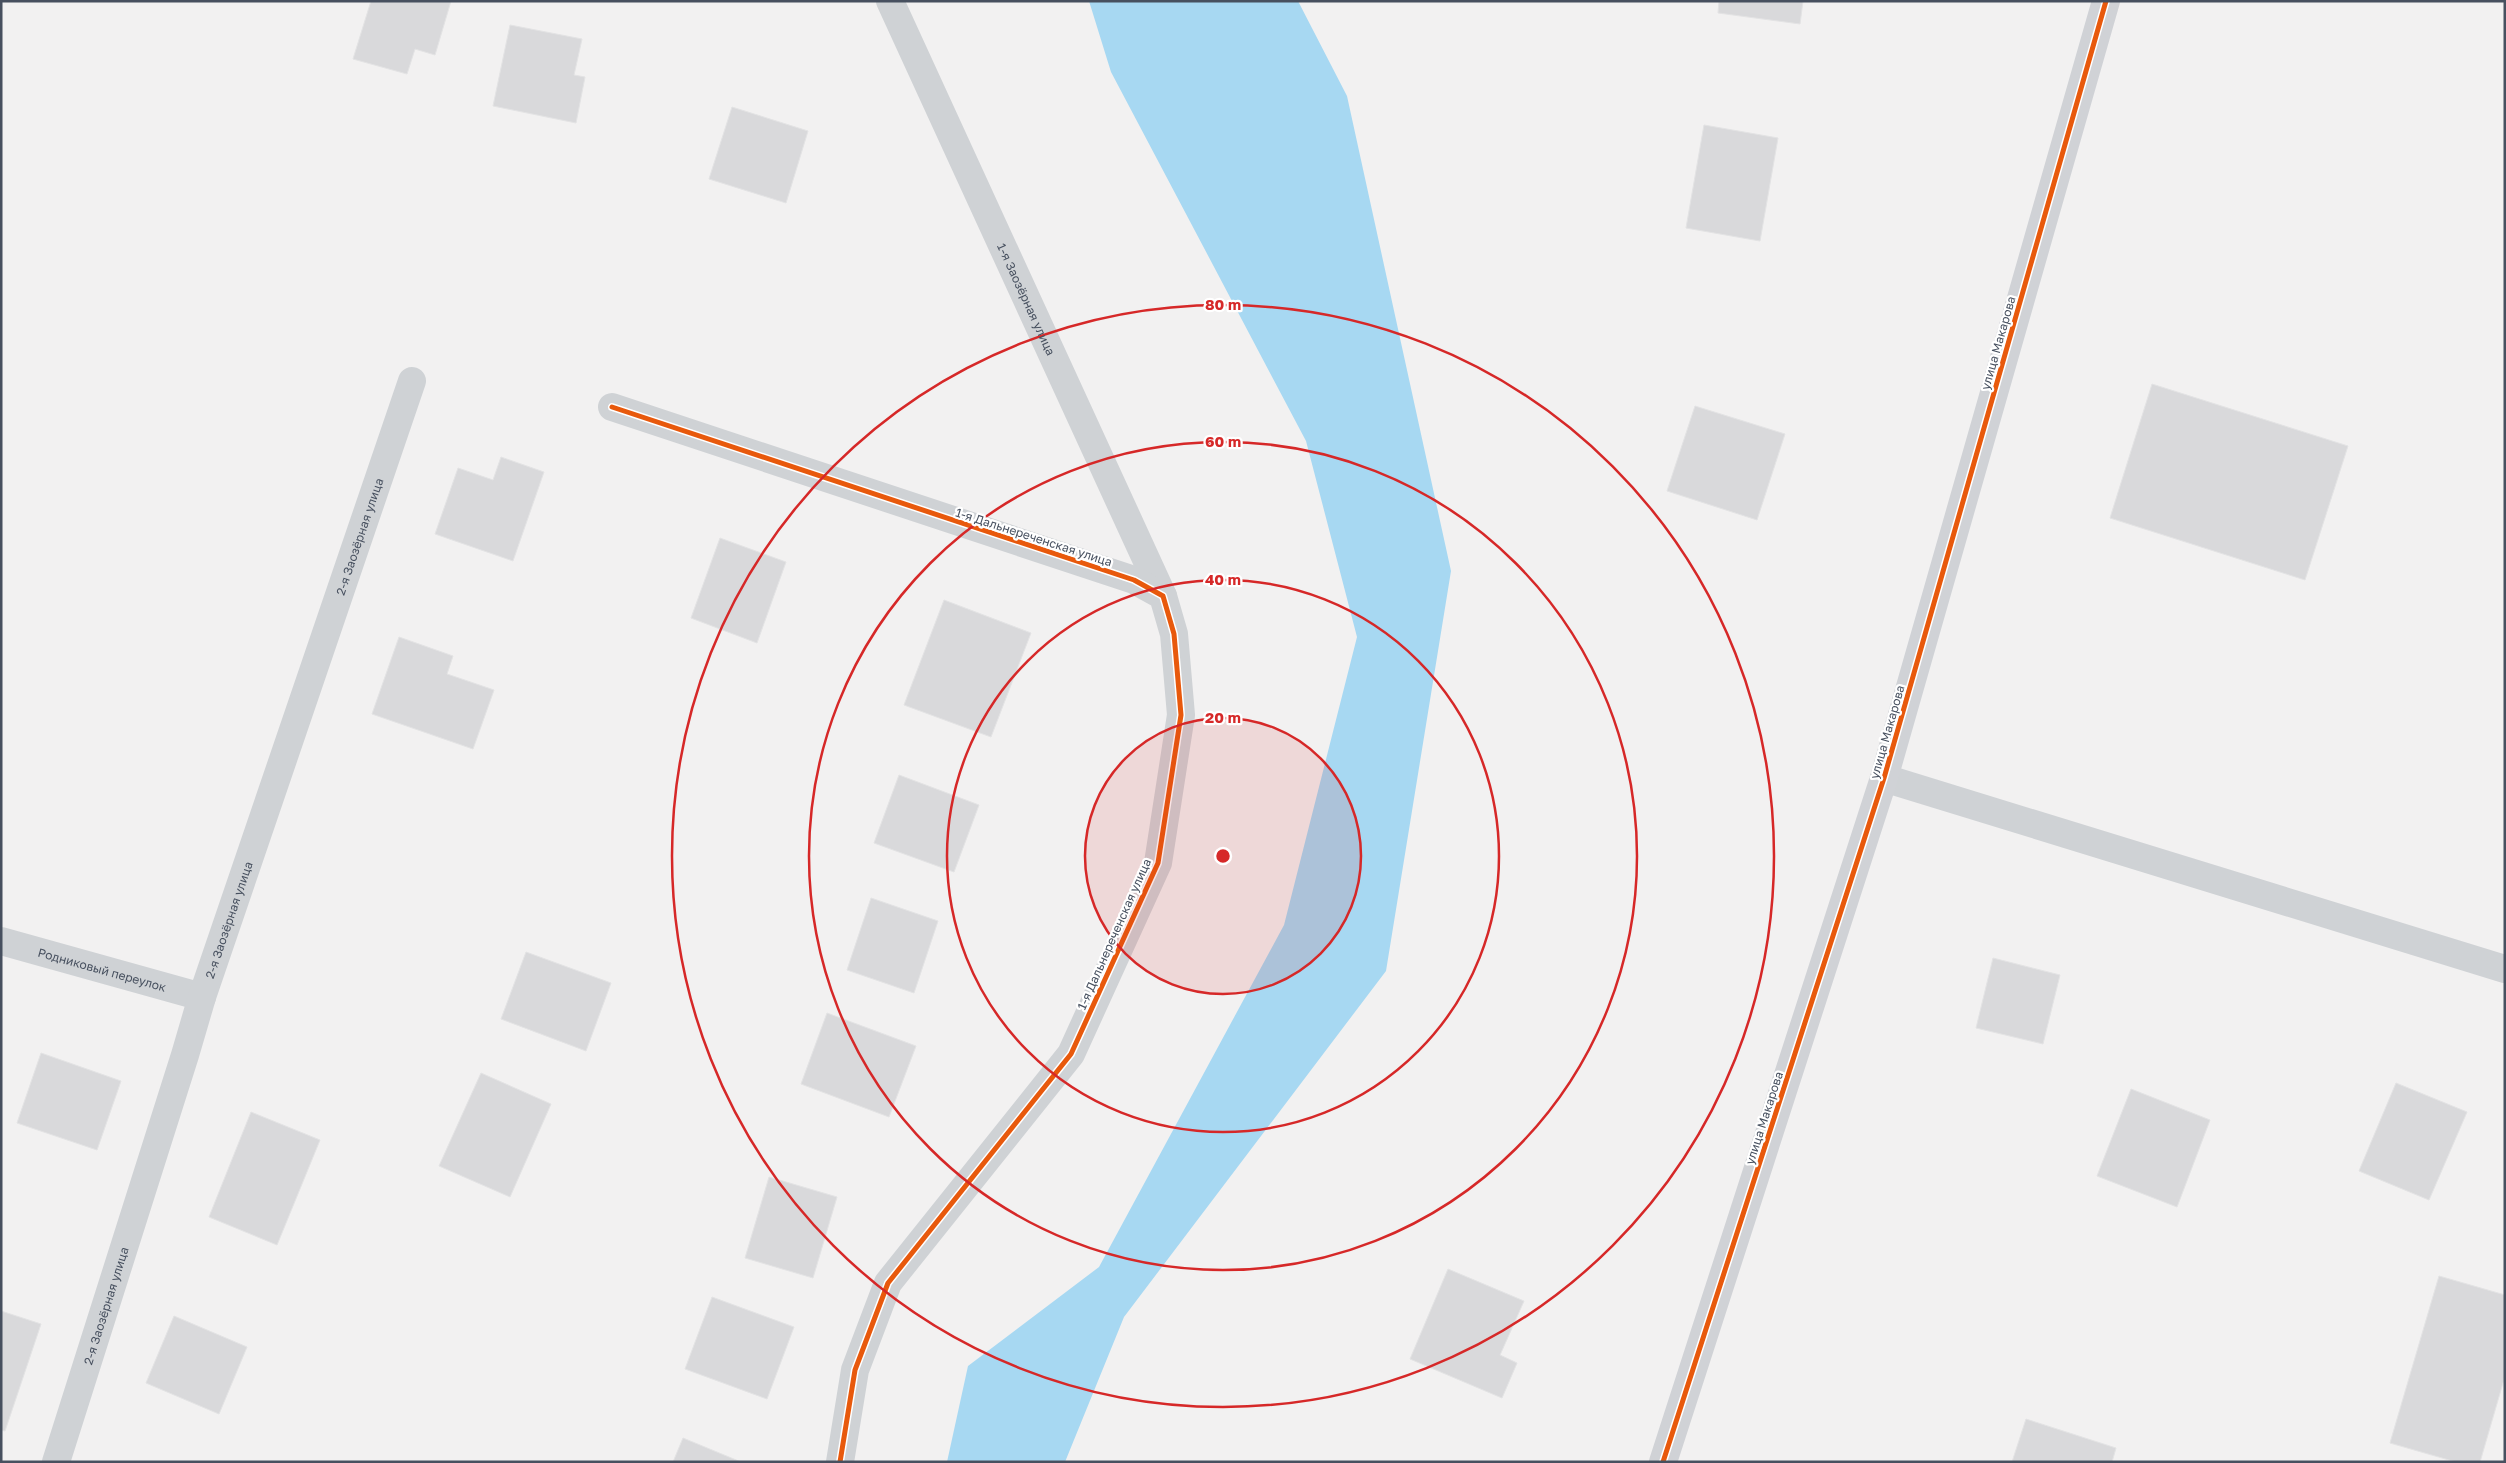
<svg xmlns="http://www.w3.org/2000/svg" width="2506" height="1463" viewBox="0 0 2506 1463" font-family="'Golos Text',sans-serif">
<rect width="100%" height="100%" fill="#f2f1f1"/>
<path fill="#a7d8f2" d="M1089 1H1298L1347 96 1451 571 1386 971 1124 1317 1065 1462H947L968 1366 1099 1267 1284 925 1357 637 1306 441 1111 72Z"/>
<g fill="#d9d9db" stroke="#e3e3e4">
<path d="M371 1H451L435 55 415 49 407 74 353 59Z"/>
<path d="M1719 1H1803L1800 24 1718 13Z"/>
<path d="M510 25 582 39 574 75 585 77 576 123 493 106Z"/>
<path d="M732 107 808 131 786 203 709 179Z"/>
<path d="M1704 125 1778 138 1760 241 1686 228Z"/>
<path d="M2152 384 2348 446 2305 580 2110 518Z"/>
<path d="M1695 406 1785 434 1757 520 1667 491Z"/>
<path d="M501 457 544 472 513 561 435 534 458 468 493 480Z"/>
<path d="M720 538 786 562 757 643 691 618Z"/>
<path d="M944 600 1031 633 991 737 904 705Z"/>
<path d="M399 637 453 656 447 674 494 690 473 749 372 714Z"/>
<path d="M899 775 979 805 954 872 874 843Z"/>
<path d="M871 898 938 921 914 993 847 970Z"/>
<path d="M526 952 611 983 586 1051 501 1019Z"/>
<path d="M1993 958 2060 975 2043 1044 1976 1028Z"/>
<path d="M827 1013 916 1046 889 1117 801 1084Z"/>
<path d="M41 1053 121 1081 97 1150 17 1123Z"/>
<path d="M481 1073 551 1104 510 1197 439 1166Z"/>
<path d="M2396 1083 2467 1112 2429 1200 2359 1171Z"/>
<path d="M2131 1089 2210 1120 2177 1207 2097 1176Z"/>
<path d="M251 1112 320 1140 277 1245 209 1217Z"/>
<path d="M769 1177 837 1197 813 1278 745 1258Z"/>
<path d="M1448 1269 1524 1301 1500 1355 1517 1363 1502 1398 1410 1359Z"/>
<path d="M2439 1276 2505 1295V1376L2480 1462H2456L2390 1443Z"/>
<path d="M712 1297 794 1327 767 1399 685 1369Z"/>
<path d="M1 1311 41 1324 5 1431 1 1430Z"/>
<path d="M174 1316 247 1347 219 1414 146 1383Z"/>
<path d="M2026 1419 2116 1448 2112 1462H2012Z"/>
<path d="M683 1438 741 1462H673Z"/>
</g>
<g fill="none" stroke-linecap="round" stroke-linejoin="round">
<g stroke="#cfd2d5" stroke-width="28">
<path id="s1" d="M890 1 1163 596"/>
<path d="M612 407 1134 580 1163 596 1174 634 1181 715 1158 863 1071 1054 888 1283 855 1370 840 1462"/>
<path d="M1884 778 2505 969"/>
<path id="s2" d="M1 941 202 997"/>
<path id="s3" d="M56 1462 185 1055 202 997 412 381"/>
</g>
<path stroke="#d0d2d6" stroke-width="28" d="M1663 1462 1884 778 2106 1"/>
<defs>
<g id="cycleway">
<path d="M612 407 1134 580 1163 596 1174 634 1181 715 1158 863 1071 1054 888 1283 855 1370 840 1462"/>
<path d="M1663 1462 1884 778 2106 1"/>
</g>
</defs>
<use href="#cycleway" stroke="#fff" stroke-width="8"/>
<use href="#cycleway" stroke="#e8590c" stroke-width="5"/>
</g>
<circle cx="1223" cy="856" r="138" fill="#d62828" fill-opacity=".12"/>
<g fill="none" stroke="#d62828" stroke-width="2.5">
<circle cx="1223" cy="856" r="138"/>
<circle cx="1223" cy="856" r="276"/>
<circle cx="1223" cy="856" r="414"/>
<circle cx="1223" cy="856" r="551"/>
</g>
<g text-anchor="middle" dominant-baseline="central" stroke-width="4.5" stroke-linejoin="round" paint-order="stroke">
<g font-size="12" fill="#47505f" stroke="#fff">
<text stroke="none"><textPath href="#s1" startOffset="328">1-я Заозёрная улица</textPath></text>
<text transform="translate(1998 343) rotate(-74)">улица Макарова</text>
<text stroke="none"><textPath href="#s3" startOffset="974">2-я Заозёрная улица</textPath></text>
<text transform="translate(1034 537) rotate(18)">1-я Дальнереченская улица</text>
<text transform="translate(1887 732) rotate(-74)">улица Макарова</text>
<text stroke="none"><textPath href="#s3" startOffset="569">2-я Заозёрная улица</textPath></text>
<text transform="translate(1114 934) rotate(-66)">1-я Дальнереченская улица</text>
<text stroke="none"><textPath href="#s2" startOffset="105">Родниковый переулок</textPath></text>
<text transform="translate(1764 1118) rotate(-72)">улица Макарова</text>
<text stroke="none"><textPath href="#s3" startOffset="164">2-я Заозёрная улица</textPath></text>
</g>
</g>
<circle cx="1223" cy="856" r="8" fill="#d62828" stroke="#fff" stroke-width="2.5"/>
<g font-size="15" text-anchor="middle" font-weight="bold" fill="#d62828" stroke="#fff" stroke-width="4.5" stroke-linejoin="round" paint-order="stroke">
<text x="1223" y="310">80 m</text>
<text x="1223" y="447">60 m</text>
<text x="1223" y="585">40 m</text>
<text x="1223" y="723">20 m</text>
</g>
<rect width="2506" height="1463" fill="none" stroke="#47505f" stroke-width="5"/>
</svg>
